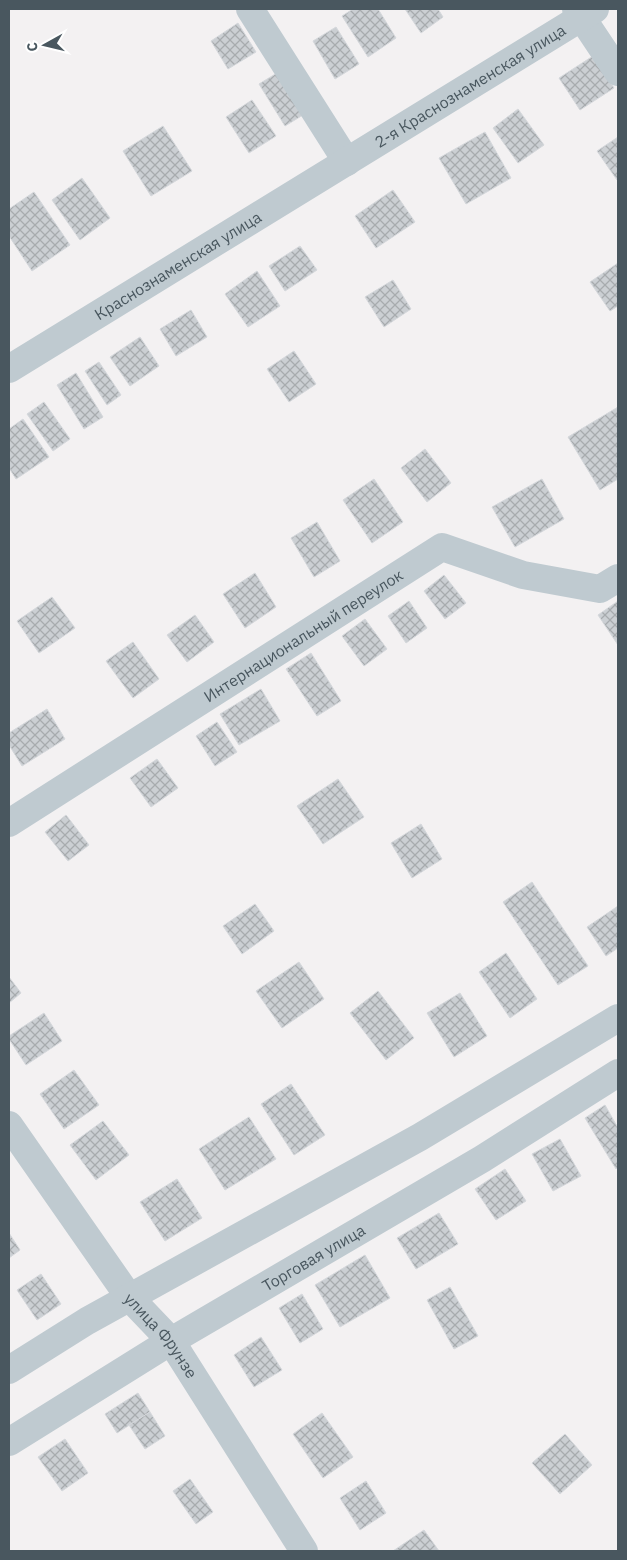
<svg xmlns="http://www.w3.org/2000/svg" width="627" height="1560" viewBox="0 0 627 1560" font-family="'IBM Plex Sans',sans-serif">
<defs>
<pattern id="building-cross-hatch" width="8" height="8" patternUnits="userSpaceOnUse" patternTransform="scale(1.25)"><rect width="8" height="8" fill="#cbcfd3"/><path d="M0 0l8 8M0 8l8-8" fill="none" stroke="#a7abae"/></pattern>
</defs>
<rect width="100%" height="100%" fill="#f3f1f2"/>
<g fill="url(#building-cross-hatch)" stroke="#d5d8dc">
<path d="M353 9H378L396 38 368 57 342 16Z"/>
<path d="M405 9H438L443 17 421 33Z"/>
<path d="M238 23 256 52 228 69 211 41Z"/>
<path d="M336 27 359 64 335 79 313 41Z"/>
<path d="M593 56 614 88 580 110 559 78Z"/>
<path d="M277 73 303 115 285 126 259 84Z"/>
<path d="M252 100 276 136 249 153 226 117Z"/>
<path d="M518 109 544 145 518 163 493 128Z"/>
<path d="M163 126 192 171 151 196 123 151Z"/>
<path d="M485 132 511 178 466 204 439 158Z"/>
<path d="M618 137V179L617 180 597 151Z"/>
<path d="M82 178 110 218 80 240 52 200Z"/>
<path d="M393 190 415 222 376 248 355 216Z"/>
<path d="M34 192 70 245 32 271 9 236V209Z"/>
<path d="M300 246 317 270 285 291 269 266Z"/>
<path d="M618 263V306L610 311 590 282Z"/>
<path d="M257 271 280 306 248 327 225 294Z"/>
<path d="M393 280 411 309 384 327 365 297Z"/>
<path d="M191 310 207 337 176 356 160 329Z"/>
<path d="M140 337 159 366 130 386 110 357Z"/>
<path d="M294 351 316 384 289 402 267 369Z"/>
<path d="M99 362 121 395 107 405 85 371Z"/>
<path d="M76 373 103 417 84 429 57 385Z"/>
<path d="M44 402 70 439 53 451 27 414Z"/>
<path d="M618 407V479L600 490 568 437Z"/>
<path d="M23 419 49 457 16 479 9 468V429Z"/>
<path d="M425 449 451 483 427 502 401 468Z"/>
<path d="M374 479 403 522 372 543 343 500Z"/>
<path d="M542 479 564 519 515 547 492 507Z"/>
<path d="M317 522 340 561 314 577 291 538Z"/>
<path d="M255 573 276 607 245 628 223 594Z"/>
<path d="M444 575 466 603 445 619 424 591Z"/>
<path d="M52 597 75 628 39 653 17 621Z"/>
<path d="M409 601 427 628 406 643 388 616Z"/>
<path d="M618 601V645L598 615Z"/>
<path d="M195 615 214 642 187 662 167 635Z"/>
<path d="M365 619 387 649 364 666 342 636Z"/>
<path d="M133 642 159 679 133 698 106 661Z"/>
<path d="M311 653 341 701 317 716 286 669Z"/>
<path d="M261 689 280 721 239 745 220 714Z"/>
<path d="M47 709 65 739 22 766 9 745V733Z"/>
<path d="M217 722 237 752 215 766 196 736Z"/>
<path d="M157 759 178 788 151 807 130 778Z"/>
<path d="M338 779 364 817 323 844 297 806Z"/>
<path d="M66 815 89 845 68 861 45 832Z"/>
<path d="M421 824 442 859 412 878 391 843Z"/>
<path d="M532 882 588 966 558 985 503 902Z"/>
<path d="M255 904 274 931 242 954 223 926Z"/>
<path d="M618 906V948L606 956 587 927Z"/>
<path d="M506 953 537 999 510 1018 479 972Z"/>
<path d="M299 962 324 999 282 1028 256 991Z"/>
<path d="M9 977 21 993 9 1003Z"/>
<path d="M378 991 414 1038 386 1060 350 1013Z"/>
<path d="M460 993 487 1036 454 1057 427 1013Z"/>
<path d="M44 1013 62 1041 26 1065 9 1039V1036Z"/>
<path d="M74 1070 99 1105 64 1129 40 1094Z"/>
<path d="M291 1084 325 1135 294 1155 261 1104Z"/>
<path d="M605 1105 618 1128V1167L616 1169 585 1118Z"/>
<path d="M249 1117 276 1159 225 1190 199 1149Z"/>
<path d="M103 1121 129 1155 96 1180 70 1145Z"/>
<path d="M560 1139 581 1176 553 1191 532 1154Z"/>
<path d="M505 1169 526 1201 496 1220 475 1189Z"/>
<path d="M177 1179 202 1218 165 1241 140 1202Z"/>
<path d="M439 1213 458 1244 416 1269 397 1238Z"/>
<path d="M9 1233 20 1250 9 1258Z"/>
<path d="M365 1255 390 1298 340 1327 315 1285Z"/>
<path d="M41 1274 61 1304 37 1320 17 1290Z"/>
<path d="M450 1287 478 1336 454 1349 427 1300Z"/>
<path d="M302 1294 323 1329 300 1343 279 1308Z"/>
<path d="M261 1337 282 1370 254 1387 234 1355Z"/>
<path d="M138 1393 150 1412 117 1433 105 1414Z"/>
<path d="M150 1412 165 1436 145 1449 129 1425Z"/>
<path d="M322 1413 353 1457 323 1478 293 1434Z"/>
<path d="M565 1434 592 1465 560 1494 532 1463Z"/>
<path d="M65 1439 88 1473 62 1491 38 1457Z"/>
<path d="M190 1479 213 1512 196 1524 173 1491Z"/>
<path d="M366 1481 386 1513 360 1530 340 1498Z"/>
<path d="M424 1530 439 1551H393Z"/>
</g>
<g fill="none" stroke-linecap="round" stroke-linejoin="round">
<g stroke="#bfcad0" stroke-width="28">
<path d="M250 9 347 162"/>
<path d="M576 9 618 72"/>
<path id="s1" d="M9 369 595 9"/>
<path id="s2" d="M9 823 442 547 523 575 600 589 618 578"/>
<path id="s3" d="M9 1125 129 1297 171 1341 304 1551"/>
<path d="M9 1370 87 1321 420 1137 618 1018"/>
<path id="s4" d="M9 1442 171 1341 482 1159 618 1073"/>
</g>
</g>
<g text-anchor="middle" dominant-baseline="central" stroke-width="5" stroke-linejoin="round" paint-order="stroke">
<g font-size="16" fill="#49575f" stroke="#fff">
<text stroke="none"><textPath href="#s1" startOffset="541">2-я Краснознаменская улица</textPath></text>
<text stroke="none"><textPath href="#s1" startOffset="198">Краснознаменская улица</textPath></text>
<text stroke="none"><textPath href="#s2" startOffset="349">Интернациональный переулок</textPath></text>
<text stroke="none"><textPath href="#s4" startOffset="356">Торговая улица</textPath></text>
<text stroke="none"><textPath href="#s3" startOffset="260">улица Фрунзе</textPath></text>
</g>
</g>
<rect width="627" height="1560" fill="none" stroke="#49575f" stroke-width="20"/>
<g transform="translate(45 45) rotate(262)" stroke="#ffffff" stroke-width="4" paint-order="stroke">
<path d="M0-4L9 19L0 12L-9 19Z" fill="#49575f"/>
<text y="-8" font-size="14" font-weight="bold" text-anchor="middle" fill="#49575f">С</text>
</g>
</svg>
